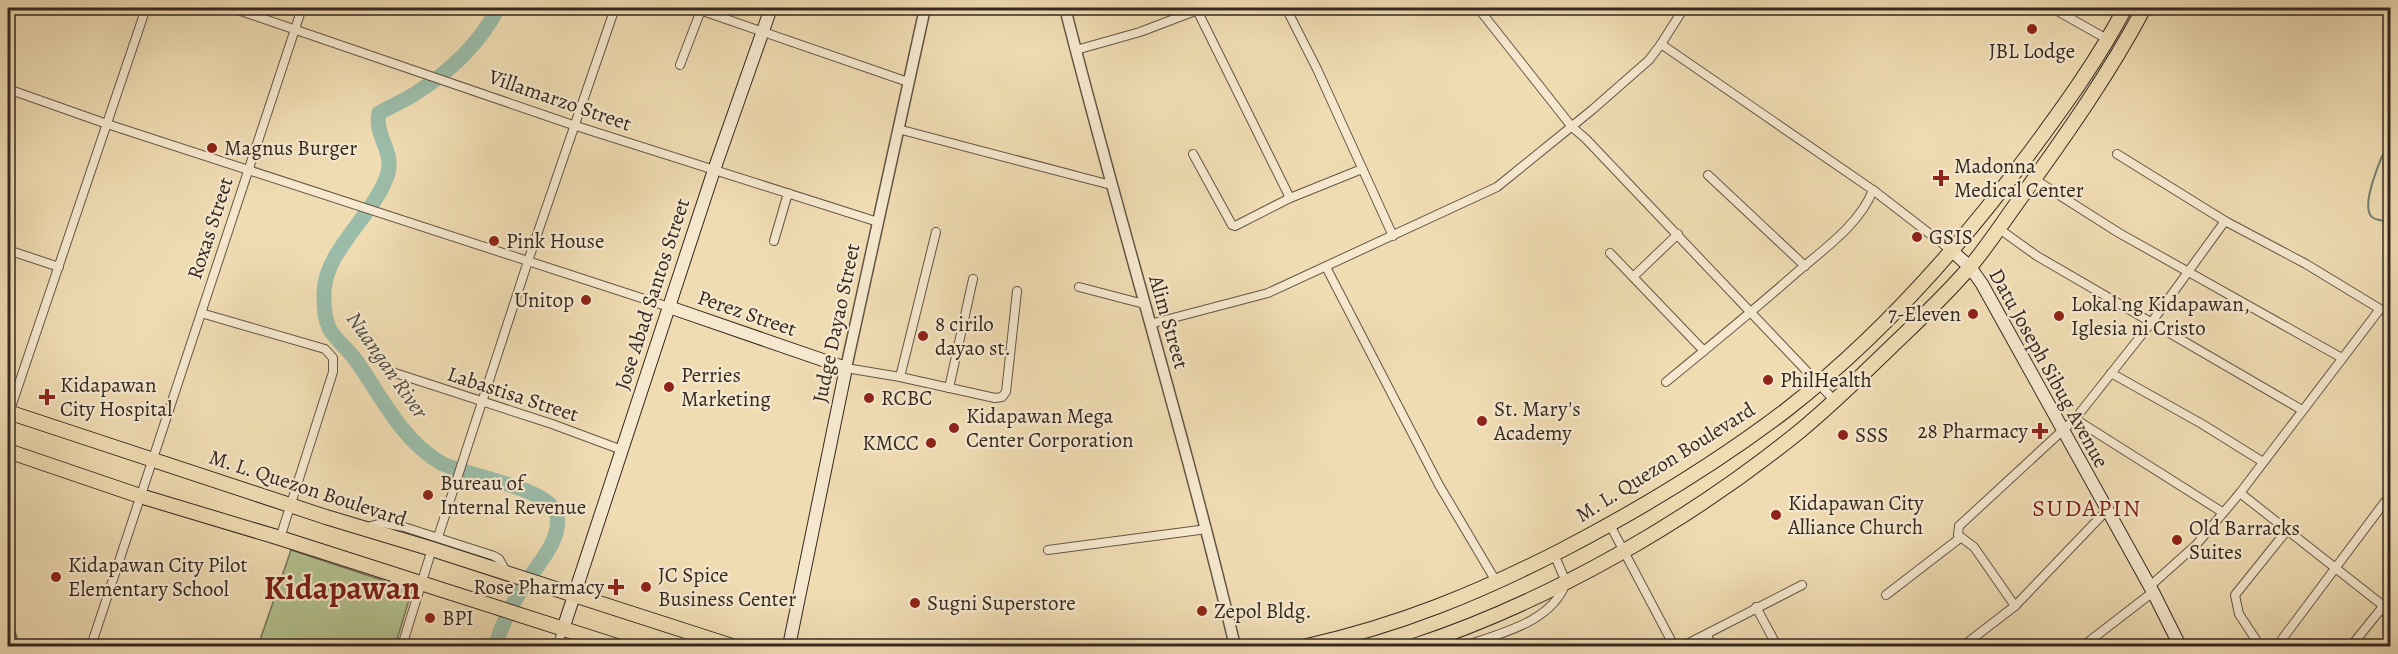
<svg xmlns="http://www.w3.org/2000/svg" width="2398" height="654" viewBox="0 0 2398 654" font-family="Alegreya,serif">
<rect width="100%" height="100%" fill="#f0dcb3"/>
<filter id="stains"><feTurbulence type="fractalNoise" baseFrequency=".00333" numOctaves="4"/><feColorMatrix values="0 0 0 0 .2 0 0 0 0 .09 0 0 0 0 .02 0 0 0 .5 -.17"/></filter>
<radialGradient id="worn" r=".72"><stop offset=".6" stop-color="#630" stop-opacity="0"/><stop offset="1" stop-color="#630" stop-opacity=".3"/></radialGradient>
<g fill="#b4c291" stroke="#747559" stroke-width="1.5">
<path d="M291 550 412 590 395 646H258Z"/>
<path d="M8 620 16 634 19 646H8Z"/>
</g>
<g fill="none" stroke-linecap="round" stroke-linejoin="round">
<g stroke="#728172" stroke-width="2">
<path d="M2389 8 2390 11"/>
<path d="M2390 153 2382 156C2377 169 2361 207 2372 217 2377 221 2384 221 2390 221"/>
<path d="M496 646 497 641"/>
</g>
<path stroke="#9bbca8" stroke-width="15" d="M497 641C504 619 516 596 530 577 541 560 561 539 557 516 553 488 465 476 441 463 401 440 381 395 355 359 347 348 335 340 329 328 325 319 324 306 324 297 322 251 375 216 388 173 394 151 374 135 379 113 391 106 404 101 416 93 449 72 480 43 498 8"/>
<defs>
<g id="minor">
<path d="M232 8 573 125 878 222"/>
<path d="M694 8 908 82"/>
<path d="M1286 8 1317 69 1393 236"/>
<path d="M1478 8 1572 127 1586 139 1835 401"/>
<path d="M1684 8 1661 44 1873 190 1952 251"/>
<path d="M2052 8 2107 39"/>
<path d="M1197 10 1290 198"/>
<path d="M1076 50 1140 32 1203 8"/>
<path d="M680 65 701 10"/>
<path d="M8 89 107 124 669 307"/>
<path d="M898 129 1111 185"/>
<path d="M1193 154 1232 225 1235 226 1290 198 1362 169"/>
<path d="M2117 154 2225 221 2306 264 2380 309 2240 493 2196 545 2149 587"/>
<path d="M1708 175 1805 266"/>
<path d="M2034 179 2119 233 2342 358"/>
<path d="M1998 228 2037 256 2302 410"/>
<path d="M774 241 788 193"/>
<path d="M8 250 59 267"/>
<path d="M1610 253 1704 351"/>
<path d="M1326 267 1439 485 1497 583"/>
<path d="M1633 277 1678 234"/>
<path d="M1079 287 1144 304"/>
<path d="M201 313 325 349 333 358V372L280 538"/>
<path d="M1150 324 1268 293 1497 187 1592 110 1649 60 1661 44"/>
<path d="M846 368 900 377 995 398 1002 397 1006 392 1017 291"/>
<path d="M392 372 552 424 622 450"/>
<path d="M2111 373 2202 424 2263 462"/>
<path d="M900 377 936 232"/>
<path d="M1666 382C1710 346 1754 310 1796 273 1824 249 1860 224 1873 190"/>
<path d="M949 388 973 279"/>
<path d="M9 413 146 8"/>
<path d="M2075 419 2222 512"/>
<path d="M2240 493 2390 611"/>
<path d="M1610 525 1674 646"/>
<path d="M364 528 382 523 404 527 494 556 499 559 507 573"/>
<path d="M438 537 528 261 615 8"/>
<path d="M1048 550 1207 529"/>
<path d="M1886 595 1960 538"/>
<path d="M2015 606 1974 547 1958 535 1959 526 2075 419 2151 323 2225 221"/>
<path d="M1756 607 1777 646"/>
<path d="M1707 636 1713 646"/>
<path d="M91 646 302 8"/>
<path d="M402 646 432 549"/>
<path d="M557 646 563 629"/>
<path d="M1464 646C1499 634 1553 622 1566 582L1554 554"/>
<path d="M1683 646 1802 585"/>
<path d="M1963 646 2015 606 2107 510"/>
<path d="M2083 646 2153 592"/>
<path d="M2260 646 2239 614 2235 595 2288 529"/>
<path d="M2277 646 2390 495"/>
<path d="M2351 646 2390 598"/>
</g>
<g id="tertiary">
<path d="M1065 8C1119 221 1184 432 1235 646"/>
<path d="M846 368 925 8"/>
</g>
<g id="secondary">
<path d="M1952 251 1970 267 1982 284 2153 592 2180 646"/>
<path d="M669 307 846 368 789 646"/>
<path d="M563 629 714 170 771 8"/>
</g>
<g id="trunk">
<path d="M8 412 326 517 432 549 732 646"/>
<path d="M8 451 140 496 280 538 617 646"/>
<path d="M1307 646C1400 625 1478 593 1562 550 1639 510 1715 464 1785 411 1879 338 1960 247 2031 151 2065 105 2099 58 2125 8"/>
<path d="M1414 646C1550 601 1689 521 1800 431 1833 404 1862 375 1892 346 1918 321 1945 296 1969 268 1988 246 2005 219 2022 196 2066 135 2109 74 2144 8"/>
</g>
</defs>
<use href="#minor" stroke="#645546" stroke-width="10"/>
<use href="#tertiary" stroke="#645546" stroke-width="13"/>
<use href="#secondary" stroke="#352821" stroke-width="14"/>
<use href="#trunk" stroke="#352821" stroke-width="16"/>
<use href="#minor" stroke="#f5e8ce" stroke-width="8"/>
<use href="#tertiary" stroke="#f5e8ce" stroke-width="10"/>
<use href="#secondary" stroke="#f5e8ce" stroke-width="12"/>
<use href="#trunk" stroke="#f0dcb3" stroke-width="14"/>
</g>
<g fill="#8f2418" stroke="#f5e8ce" stroke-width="2">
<circle cx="2032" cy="29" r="6"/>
<circle cx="212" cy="148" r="6"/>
<path d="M1938 169h6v6h6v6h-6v6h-6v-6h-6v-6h6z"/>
<circle cx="1917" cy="237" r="6"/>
<circle cx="494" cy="241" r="6"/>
<circle cx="586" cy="300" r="6"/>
<circle cx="1973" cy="314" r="6"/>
<circle cx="2059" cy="316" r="6"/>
<circle cx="923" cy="336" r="6"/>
<circle cx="1768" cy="380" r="6"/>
<circle cx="669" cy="387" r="6"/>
<path d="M44 388h6v6h6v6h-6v6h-6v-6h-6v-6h6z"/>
<circle cx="869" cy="398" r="6"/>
<circle cx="1482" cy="421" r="6"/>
<circle cx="954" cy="428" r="6"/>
<path d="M2037 422h6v6h6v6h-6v6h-6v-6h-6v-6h6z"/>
<circle cx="1843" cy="435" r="6"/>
<circle cx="931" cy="443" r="6"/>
<circle cx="428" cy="495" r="6"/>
<circle cx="1776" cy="515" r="6"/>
<circle cx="2177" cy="540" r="6"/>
<circle cx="56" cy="577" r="6"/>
<path d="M613 578h6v6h6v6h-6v6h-6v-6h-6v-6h6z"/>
<circle cx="646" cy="587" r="6"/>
<circle cx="915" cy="603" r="6"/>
<circle cx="1202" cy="611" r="6"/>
<circle cx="430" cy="618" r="6"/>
</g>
<g text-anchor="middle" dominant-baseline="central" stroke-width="4.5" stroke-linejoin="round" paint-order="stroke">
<g font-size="21" fill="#352821" stroke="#f5e8ce" text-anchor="start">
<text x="2032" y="51" text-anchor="middle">JBL Lodge</text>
<text x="224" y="148">Magnus Burger</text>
<text x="1954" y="166">Madonna<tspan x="1954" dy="24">Medical Center</tspan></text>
<text x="1929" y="237">GSIS</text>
<text x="506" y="241">Pink House</text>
<text x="574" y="300" text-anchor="end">Unitop</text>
<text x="2071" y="304">Lokal ng Kidapawan,<tspan x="2071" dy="24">Iglesia ni Cristo</tspan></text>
<text x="1961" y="314" text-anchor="end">7-Eleven</text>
<text x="935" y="324">8 cirilo<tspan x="935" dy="24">dayao st.</tspan></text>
<text x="681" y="375">Perries<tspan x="681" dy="24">Marketing</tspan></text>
<text x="1780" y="380">PhilHealth</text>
<text x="60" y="385">Kidapawan<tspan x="60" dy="24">City Hospital</tspan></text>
<text x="881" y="398">RCBC</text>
<text x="1494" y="409">St. Mary's<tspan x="1494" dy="24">Academy</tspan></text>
<text x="966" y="416">Kidapawan Mega<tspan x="966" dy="24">Center Corporation</tspan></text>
<text x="2028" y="431" text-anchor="end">28 Pharmacy</text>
<text x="1855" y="435">SSS</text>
<text x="919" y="443" text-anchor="end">KMCC</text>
<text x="440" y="483">Bureau of<tspan x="440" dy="24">Internal Revenue</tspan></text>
<text x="1788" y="503">Kidapawan City<tspan x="1788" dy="24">Alliance Church</tspan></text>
<text x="2189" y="528">Old Barracks<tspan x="2189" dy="24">Suites</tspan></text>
<text x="68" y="565">Kidapawan City Pilot<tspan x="68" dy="24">Elementary School</tspan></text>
<text x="658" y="575">JC Spice<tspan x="658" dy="24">Business Center</tspan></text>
<text x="604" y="587" text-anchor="end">Rose Pharmacy</text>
<text x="927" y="603">Sugni Superstore</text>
<text x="1214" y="611">Zepol Bldg.</text>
<text x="442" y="618">BPI</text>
</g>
<g font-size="21" fill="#352821" stroke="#f5e8ce">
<text transform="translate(560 100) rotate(19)">Villamarzo Street</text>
<text transform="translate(210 228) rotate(-72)">Roxas Street</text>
<text transform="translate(652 294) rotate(-72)">Jose Abad Santos Street</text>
<text transform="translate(747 313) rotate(19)">Perez Street</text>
<text transform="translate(1169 322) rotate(74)">Alim Street</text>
<text transform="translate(836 323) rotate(-78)">Judge Dayao Street</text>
<text transform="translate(2049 368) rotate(61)">Datu Joseph Sibug Avenue</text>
<text transform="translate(513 394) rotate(18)">Labastisa Street</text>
<text transform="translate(1665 462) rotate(-32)">M. L. Quezon Boulevard</text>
<text transform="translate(308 488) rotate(18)">M. L. Quezon Boulevard</text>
</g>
<g font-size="22" font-style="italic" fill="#4e4d43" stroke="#f5e8ce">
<text transform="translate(387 365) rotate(55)">Nuangan River</text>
</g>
<g font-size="24" letter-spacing="1.5" fill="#7a1f14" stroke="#f5e8ce">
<text x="2087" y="508">SUDAPIN</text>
</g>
<g font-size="33" font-weight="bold" fill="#7a1f14" stroke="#f5e8ce">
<text x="342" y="587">Kidapawan</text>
</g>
</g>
<rect width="2398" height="654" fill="none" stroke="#f0dcb3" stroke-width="30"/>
<rect x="9" y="9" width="2380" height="636" fill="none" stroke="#352821" stroke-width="3"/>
<rect x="15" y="15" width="2368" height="624" fill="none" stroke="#352821" stroke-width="1.5"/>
<rect width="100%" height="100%" filter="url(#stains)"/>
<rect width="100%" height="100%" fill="url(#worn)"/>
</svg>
